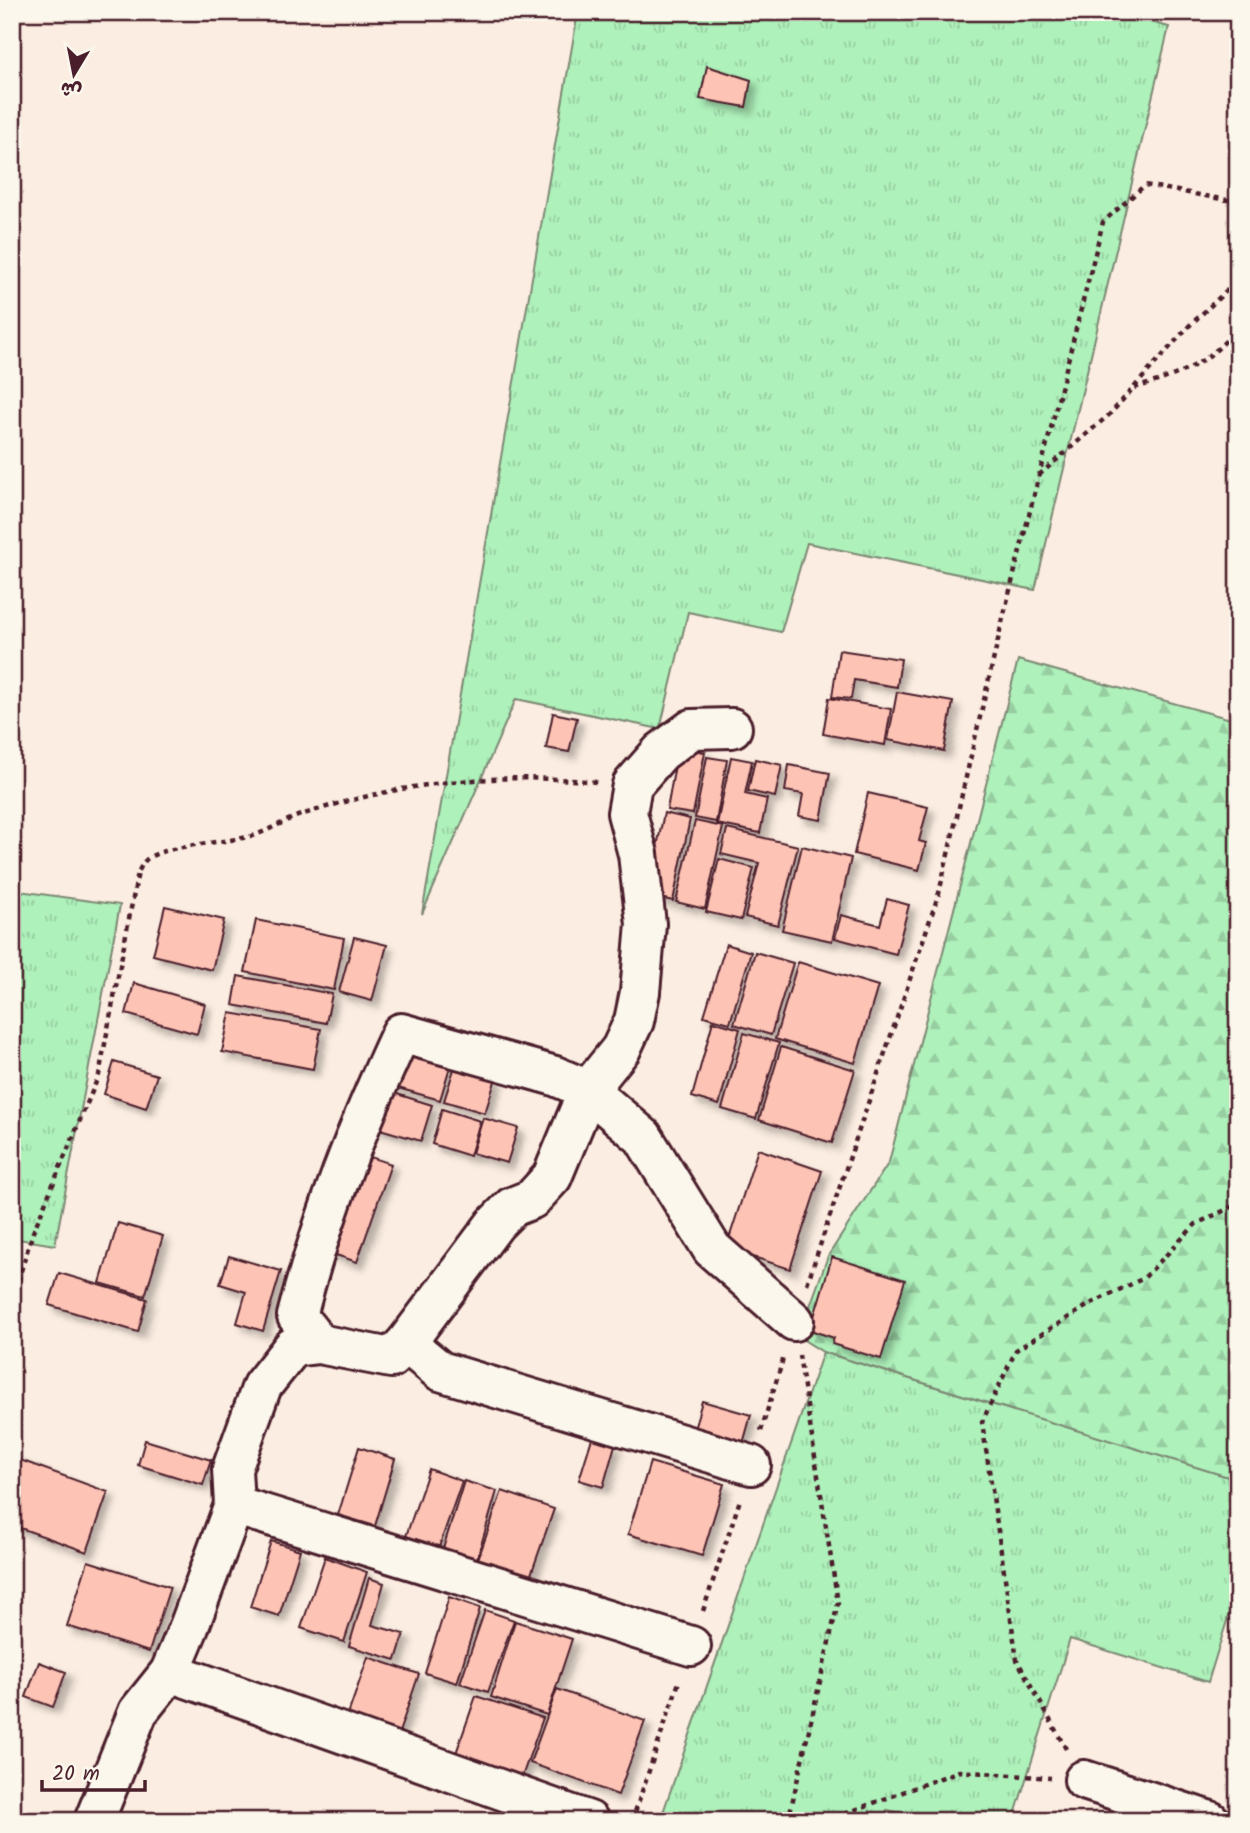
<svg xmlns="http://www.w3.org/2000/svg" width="1250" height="1833" viewBox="0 0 1250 1833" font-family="Kalam,'Playpen Sans Arabic',sans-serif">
<defs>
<pattern id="grass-tufts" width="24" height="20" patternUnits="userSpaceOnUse" patternTransform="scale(1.75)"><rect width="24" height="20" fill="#aef1bb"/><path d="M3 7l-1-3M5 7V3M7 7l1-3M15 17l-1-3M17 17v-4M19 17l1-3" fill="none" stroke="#97cea1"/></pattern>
<pattern id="forest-firs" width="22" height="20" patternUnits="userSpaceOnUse" patternTransform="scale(1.75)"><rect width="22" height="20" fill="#aef1bb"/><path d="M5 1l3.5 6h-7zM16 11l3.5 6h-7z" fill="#97cea1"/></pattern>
<filter id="shadow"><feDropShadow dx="6" dy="6" stdDeviation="3.5" flood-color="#0004"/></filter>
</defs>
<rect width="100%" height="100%" fill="#fbede1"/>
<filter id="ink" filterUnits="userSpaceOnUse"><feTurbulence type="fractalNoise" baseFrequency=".0143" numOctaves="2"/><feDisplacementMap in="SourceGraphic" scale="14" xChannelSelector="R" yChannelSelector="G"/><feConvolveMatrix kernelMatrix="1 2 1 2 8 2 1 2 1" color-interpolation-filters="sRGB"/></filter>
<g filter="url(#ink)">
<g fill="url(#grass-tufts)" stroke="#7c8873" stroke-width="2">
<path d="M578 12H1114L1169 27 1035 590 807 543 781 632 688 612 660 729 516 699 422 914Z"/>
<path d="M12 890 120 905 55 1245 12 1238Z"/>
<path d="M823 1352 1238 1480V1598H1234L1208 1682 1070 1639 1013 1821H940L887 1810 882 1821H660Z"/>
</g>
<path fill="url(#forest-firs)" stroke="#7c8873" stroke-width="2" d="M1018 660 1238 721V1480L823 1352 799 1337 828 1256 889 1162Z"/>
<g fill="#fdc3b5" stroke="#4a1f2b" stroke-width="2" filter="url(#shadow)">
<path d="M707 66 751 80 746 107 700 99Z"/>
<path d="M839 650 901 659 897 687 854 680 851 699 832 697Z"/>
<path d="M897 692 953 702 944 751 888 740Z"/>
<path d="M829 698 891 709 885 745 823 734Z"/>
<path d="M553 713 577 718 569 752 546 748Z"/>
<path d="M678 748 705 752 693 814 667 810Z"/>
<path d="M707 757 727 760 716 822 695 818Z"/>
<path d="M731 757 752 761 745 794 767 799 760 833 717 824Z"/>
<path d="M755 759 782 765 775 797 748 791Z"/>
<path d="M789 765 830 773 821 820 799 816 803 794 785 791Z"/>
<path d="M868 793 928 807 919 841 926 843 919 870 854 854Z"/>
<path d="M664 813 690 819 673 901 647 895Z"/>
<path d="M695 821 723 827 705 909 676 902Z"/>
<path d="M727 829 798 846 778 925 745 917 759 863 721 854Z"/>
<path d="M802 846 851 858 832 941 782 930Z"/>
<path d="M719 859 754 868 741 920 706 912Z"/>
<path d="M887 899 909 905 896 954 835 938 841 915 880 925Z"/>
<path d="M165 906 224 920 212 970 153 955Z"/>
<path d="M256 920 344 938 334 990 245 972Z"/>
<path d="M354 937 387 945 372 1001 339 992Z"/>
<path d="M726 944 751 952 730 1023 704 1016Z"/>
<path d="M755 952 793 963 771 1035 734 1024Z"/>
<path d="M798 962 878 986 855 1063 775 1039Z"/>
<path d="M238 976 332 994 326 1023 233 1005Z"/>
<path d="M134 983 205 1004 197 1034 126 1014Z"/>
<path d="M230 1013 321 1029 313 1069 222 1052Z"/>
<path d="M713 1021 740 1029 719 1105 692 1097Z"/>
<path d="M744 1033 779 1043 756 1119 722 1109Z"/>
<path d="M403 1046 452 1060 440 1100 391 1086Z"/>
<path d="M781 1047 855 1070 832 1143 759 1120Z"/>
<path d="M114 1062 157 1075 146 1108 104 1094Z"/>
<path d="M455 1066 496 1078 485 1113 444 1101Z"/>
<path d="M384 1090 432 1105 421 1141 373 1127Z"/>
<path d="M442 1109 480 1121 470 1156 432 1144Z"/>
<path d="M483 1118 518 1128 507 1163 472 1153Z"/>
<path d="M758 1149 822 1171 790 1269 726 1248Z"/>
<path d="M355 1152 391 1164 357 1262 321 1250Z"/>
<path d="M118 1223 163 1236 145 1296 100 1283Z"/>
<path d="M229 1256 281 1271 263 1331 237 1323 246 1292 220 1284Z"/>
<path d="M832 1257 905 1280 881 1359 832 1344 834 1338 810 1330Z"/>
<path d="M59 1273 147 1299 138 1332 49 1305Z"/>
<path d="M702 1401 751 1415 741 1451 692 1437Z"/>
<path d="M592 1438 615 1445 603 1487 579 1480Z"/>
<path d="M145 1440 211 1460 203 1485 138 1465Z"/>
<path d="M359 1447 395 1459 375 1526 338 1515Z"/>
<path d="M12 1457 108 1492 87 1552 12 1525Z"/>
<path d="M650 1462 724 1484 702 1556 628 1534Z"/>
<path d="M429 1469 462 1481 439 1547 406 1536Z"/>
<path d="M464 1481 497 1491 476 1562 442 1552Z"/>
<path d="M502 1491 554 1509 529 1580 477 1562Z"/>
<path d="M271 1541 300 1550 279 1616 250 1607Z"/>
<path d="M325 1557 367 1572 344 1642 301 1628Z"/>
<path d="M88 1561 170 1587 149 1652 67 1626Z"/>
<path d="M369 1578 384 1583 372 1625 404 1634 396 1660 349 1646Z"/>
<path d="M449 1597 480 1608 457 1683 425 1673Z"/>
<path d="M485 1610 514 1620 488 1692 460 1683Z"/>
<path d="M515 1621 572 1639 547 1715 491 1697Z"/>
<path d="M368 1657 419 1674 395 1744 344 1726Z"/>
<path d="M39 1662 66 1672 53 1707 26 1697Z"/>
<path d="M557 1689 645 1721 618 1795 530 1763Z"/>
<path d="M476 1696 543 1718 519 1785 453 1762Z"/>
</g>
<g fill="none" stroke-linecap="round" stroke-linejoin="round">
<defs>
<g id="minor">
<path d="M406 1343 440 1371 751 1465"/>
<path d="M319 1344 297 1316C323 1214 357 1128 401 1033L555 1076 588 1090 643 1137 712 1249 794 1321"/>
<path d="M234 1505 691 1646"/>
<path d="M170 1672 589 1821"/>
<path d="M1084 1780 1210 1821"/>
<path d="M94 1821 138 1712 170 1672 189 1627 234 1505 232 1469 262 1386 293 1347 319 1344 391 1358 406 1343 495 1224 512 1207 532 1199 552 1177 588 1090 621 1049 634 1021 640 992 646 924 638 854 627 813 632 785 661 752 692 729 732 728"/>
</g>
</defs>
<use href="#minor" stroke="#4a1f2b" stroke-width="44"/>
<g stroke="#4a1f2b" stroke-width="4.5" stroke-dasharray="5 5" stroke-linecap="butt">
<path d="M1134 388C1178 376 1210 364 1238 326"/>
<path d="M1039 475 1110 414 1189 326 1238 280"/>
<path d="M807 1284 939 893 1004 614 1103 222 1145 185 1238 202"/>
<path d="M12 1300 33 1232 99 1075 138 872C140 869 143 862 147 859 166 844 230 843 255 835 272 829 287 819 304 814 403 782 493 772 597 782"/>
<path d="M761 1431 784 1356"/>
<path d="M703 1611 740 1500"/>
<path d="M1066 1749 1017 1660 982 1422 1016 1350 1092 1303 1144 1278 1196 1224 1238 1204"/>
<path d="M632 1821 680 1679"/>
<path d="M788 1821 838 1603 799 1355"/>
<path d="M838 1821 847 1813 959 1771 1051 1778"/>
</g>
<use href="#minor" stroke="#fbf7ec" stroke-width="38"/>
</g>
</g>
<rect width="1250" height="1833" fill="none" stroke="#fbf7ec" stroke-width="42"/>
<rect x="21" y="21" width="1208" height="1791" fill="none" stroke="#4a1f2b" stroke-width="2.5" filter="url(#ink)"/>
<g transform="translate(74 74) rotate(190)" stroke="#fbf7ec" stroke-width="5" paint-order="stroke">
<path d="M0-5L12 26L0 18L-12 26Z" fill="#4a1f2b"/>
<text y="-10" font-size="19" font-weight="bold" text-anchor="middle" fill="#4a1f2b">ش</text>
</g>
<path d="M42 1780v10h103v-10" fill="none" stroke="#4a1f2b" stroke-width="3.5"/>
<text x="52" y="1780" font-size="21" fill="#4a1f2b" stroke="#fbf7ec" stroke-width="5" paint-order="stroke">20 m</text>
</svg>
